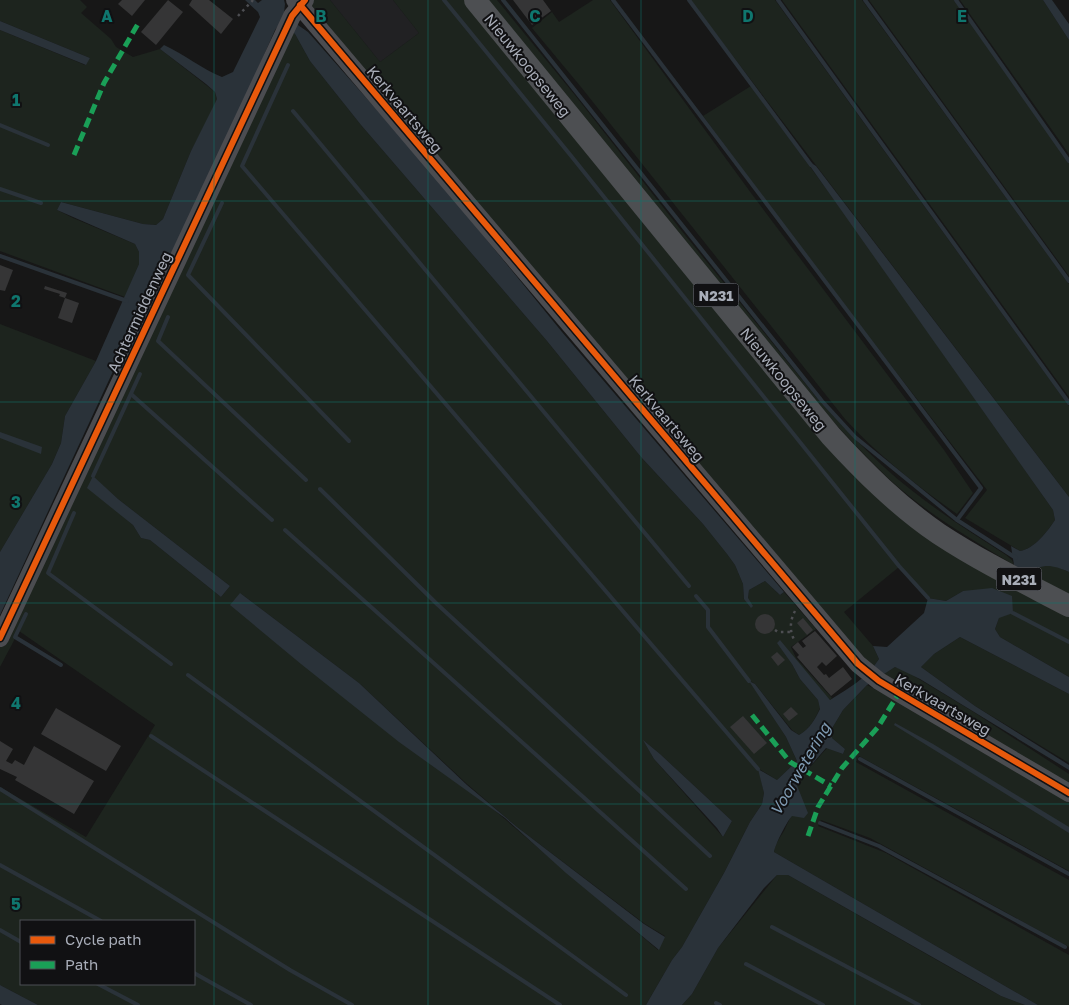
<svg xmlns="http://www.w3.org/2000/svg" width="1069" height="1005" viewBox="0 0 1069 1005" font-family="'Golos Text',sans-serif">
<rect width="100%" height="100%" fill="#171717"/>
<path fill="#212123" d="M330 0H393L419 33 380 62Z"/>
<g fill="#1d241e" fill-rule="evenodd">
<path d="M0 0H80L87 7 81 13 111 39 116 47 133 57 160 49 215 92 217 99 212 112 191 151 163 219 156 225 143 224 61 202 57 210 73 218 135 244 139 252V264L125 297 0 251V30L85 65 90 58 0 21Z"/>
<path d="M311 0H330L380 62 419 33 393 0H464L841 456 1069 614V677L1000 637 995 629 999 618 963 591 946 601 928 598 899 567 844 612 873 646 879 659 873 668 312 14Z"/>
<path d="M487 0H497L574 94 681 230 817 398C838 421 860 445 884 467 921 501 964 528 1006 555L1012 560 1014 565C971 539 926 513 888 478 867 458 847 437 827 415Z"/>
<path d="M593 0H610L751 193 944 450 973 493 957 514C917 486 878 455 845 419L581 87 532 28 552 12 559 22Z"/>
<path d="M690 0H775L1069 406V497Z"/>
<path d="M782 0H862L1069 284V397Z"/>
<path d="M869 0H954L1069 163V276Z"/>
<path d="M960 0H1043L1069 40V154Z"/>
<path d="M290 30 295 34 310 61 361 125 547 341 641 457 703 524 727 554 735 565 743 584 744 599 748 598 749 590 765 581 780 595 784 592 816 629 791 647 796 658 832 698 830 700 792 664 800 679 818 700 820 708C815 719 810 729 799 735L792 730 755 684 750 681 786 737 797 761 777 780 759 769 764 793 762 804 750 822 724 873 682 947 672 960 646 1005H38L0 985V787L86 837 155 725 19 631 0 667V645ZM93 477 118 499 230 586 221 597 150 540 141 538 133 525 118 512ZM240 593 359 683 467 784 517 827 645 924 665 936 658 950ZM644 741 660 754 732 821 723 837 654 759ZM21 921H194V984H21Z"/>
<path d="M751 86 852 224 1053 510 1055 520C1047 532 1034 549 1020 551L965 518 987 490 799 246 703 116Z"/>
<path d="M0 324 96 361 65 416 61 443 52 464 0 552Z"/>
<path d="M1044 566H1055L1069 572V594L1028 573 1038 567Z"/>
<path d="M960 637 1069 694V763L975 706 921 667 934 654Z"/>
<path d="M895 667 904 670 972 711 1069 774V785L882 675Z"/>
<path d="M867 685 993 753 1069 800V871L859 756 856 762 1069 880V947L870 838 821 820 818 826 886 853 1069 955V1005H1038L774 852C775 844 780 838 784 831 791 816 801 799 796 783L827 748 843 754 845 749 832 738 831 730 843 710Z"/>
<path d="M777 875H788L977 983 1001 996 1025 1005H682L692 994 718 948Z"/>
</g>
<g fill="#2a3239">
<path d="M245 0H255L258 3 262 0H284L285 4 284 13 295 23 308 32 429 169 562 332 784 592 780 595 765 581 749 590 748 598 753 606 751 608 744 599 743 584 735 565 727 554 703 524 641 457 547 341 361 125 310 61 295 34 290 30 278 26 275 30 238 114 133 333 122 352 0 615V552L52 464 61 443 65 416 96 361 139 264V252L135 244 57 210 61 202 143 224 156 225 163 219 191 151 217 99 215 92 206 84 160 49 164 45C184 54 202 69 222 77L233 72 260 17 258 12Z"/>
<path d="M1043 0H1052L1069 24V40Z"/>
<path d="M0 21 90 58 86 65 0 30Z"/>
<path d="M805 159 816 166 1069 497V572C1052 565 1044 563 1028 573L1014 565 1011 546 1020 551C1034 549 1047 532 1055 520L1053 510Z"/>
<path d="M0 432 42 447 41 454 0 438Z"/>
<path d="M93 476 118 499 230 586 221 597 150 540 141 538 133 525 87 488Z"/>
<path d="M992 588 1012 596 1013 613 999 618 995 629 1000 637 1069 677V694L960 637 934 654 921 667 975 706 1069 765V770L920 679 895 667 867 685 843 710 831 730 832 738 845 749 843 754 826 748 796 783 808 813 804 818 792 816C787 821 775 845 774 852L1038 1005H1025L1001 996 788 875H777L764 888 718 948 692 994 682 1005H646L672 960 682 947 724 873 750 822 762 804 764 793 758 769 777 780 797 761 786 737 749 681 755 684 791 730 799 735C810 729 815 719 820 709L818 700 800 679 792 664 777 643 780 640 830 700C849 688 867 678 879 659L873 646 887 647 924 613 928 598 946 601 963 591Z"/>
<path d="M240 593 359 683 467 785 517 827 644 924 665 937 659 950 566 873 505 818 399 742 301 664 230 605Z"/>
<path d="M895 723 933 744 1069 827V833L894 725Z"/>
<path d="M643 740 660 754 732 821 723 837 717 828 654 759Z"/>
<path d="M0 985 38 1005H2L0 1004Z"/>
</g>
<g fill="none" stroke-linecap="round" stroke-linejoin="round">
<g stroke="#2a3239" stroke-width="4">
<path d="M444 0 572 157 899 566 928 598"/>
<path d="M503 0 822 401 855 437 957 520 1016 558"/>
<path d="M613 0 981 488 957 520"/>
<path d="M689 0 811 165"/>
<path d="M778 0 1069 403"/>
<path d="M865 0 1069 281"/>
<path d="M956 0 1069 161"/>
<path d="M288 65 242 166 758 769"/>
<path d="M293 111 689 586"/>
<path d="M0 125 48 145"/>
<path d="M0 189 41 203"/>
<path d="M222 203 188 275 349 441"/>
<path d="M0 256 127 301"/>
<path d="M168 317 158 341 306 480"/>
<path d="M131 394 272 520"/>
<path d="M93 476 140 374"/>
<path d="M320 489 437 604 710 856"/>
<path d="M74 513 48 573 171 664"/>
<path d="M285 530 686 889"/>
<path d="M696 596 708 610V627L749 681"/>
<path d="M1013 613 1069 642"/>
<path d="M26 614 15 637 61 665"/>
<path d="M188 675 626 995"/>
<path d="M151 736 560 1005"/>
<path d="M860 759 1069 874"/>
<path d="M0 789 290 970 352 1005"/>
<path d="M820 823 879 846 1065 947"/>
<path d="M0 865 101 921"/>
<path d="M772 927 919 1005"/>
<path d="M0 930 21 942"/>
<path d="M746 964 823 1005"/>
<path d="M194 973 251 1005"/>
<path d="M98 984 138 1005"/>
<path d="M716 1003 720 1005"/>
</g>
</g>
<g fill="#353536">
<path d="M122 0H145L132 16 118 4Z"/>
<path d="M168 0 183 12 156 45 141 32Z"/>
<path d="M192 0H209L233 19 221 34 189 5Z"/>
<path d="M513 0H543L551 11 532 25Z"/>
<path d="M0 265 13 270 5 291 0 290Z"/>
<path d="M45 286 67 293 65 298 59 296 60 294 44 289Z"/>
<path d="M65 298 79 303 72 323 58 318Z"/>
<circle cx="765" cy="624" r="10"/>
<path d="M803 618 813 630 807 635 797 623Z"/>
<path d="M815 631 837 656 826 666 822 662 817 667 824 675 826 674 829 678 843 667 852 679 831 696 797 657 799 655 792 647 798 642 803 648 806 646 802 641Z"/>
<path d="M777 652 785 660 778 666 771 657Z"/>
<path d="M791 707 798 714 789 721 783 714Z"/>
<path d="M56 708 121 746 106 771 41 734Z"/>
<path d="M743 716 767 743 754 754 730 727Z"/>
<path d="M0 741 13 749 6 761 12 764 15 760 24 765 34 746 94 781 74 814 15 780 17 777 0 769Z"/>
</g>
<g fill="none" stroke-linecap="round" stroke-linejoin="round">
<g stroke="#4d4e52" stroke-width="2.5" stroke-dasharray="2.5 4" stroke-linecap="butt">
<path d="M238 16 253 0"/>
<path d="M795 611C790 620 789 632 795 641"/>
<path d="M775 630 778 632H792"/>
</g>
<g stroke="#4b4c50" stroke-width="18">
<path d="M295 0 858 664 879 681 899 693 1069 793"/>
<path d="M0 638 285 31 292 16 305 0"/>
</g>
<path stroke="#4d4f52" stroke-width="22" d="M475 0 831 436C864 472 898 506 939 534 980 561 1025 583 1069 606"/>
<g stroke="#1a9f57" stroke-width="5" stroke-dasharray="10 5" stroke-linecap="butt">
<path d="M74 155 104 83 139 22"/>
<path d="M752 715 790 762 831 786"/>
<path d="M808 836 818 807 842 768 878 727 899 693"/>
</g>
<defs>
<g id="cycleway">
<path d="M300 5 858 664 879 681 899 693 1069 793"/>
<path d="M0 638 285 31 292 16 305 0"/>
</g>
</defs>
<use href="#cycleway" stroke="#111113" stroke-width="9"/>
<use href="#cycleway" stroke="#e8590c" stroke-width="6"/>
</g>
<path fill="none" stroke="#0f766e" stroke-width="1" stroke-opacity="0.55" d="M214 0V1005M428 0V1005M641 0V1005M855 0V1005M0 201H1069M0 402H1069M0 603H1069M0 804H1069"/>
<g text-anchor="middle" dominant-baseline="central" stroke-width="4" stroke-linejoin="round" paint-order="stroke">
<g fill="#111113" stroke="#7b7e86" stroke-width="1">
<rect x="693.5" y="283.5" width="45" height="23" rx="4"/>
<rect x="996.5" y="567.5" width="45" height="23" rx="4"/>
</g>
<g font-size="14" font-weight="bold" fill="#a8adb8">
<text x="716" y="295">N231</text>
<text x="1019" y="579">N231</text>
</g>
<g font-size="15" fill="#a8adb8" stroke="#111113">
<text transform="translate(528 65) rotate(51)">Nieuwkoopseweg</text>
<text transform="translate(405 109) rotate(50)">Kerkvaartsweg</text>
<text transform="translate(139 312) rotate(-65)">Achtermiddenweg</text>
<text transform="translate(784 379) rotate(51)">Nieuwkoopseweg</text>
<text transform="translate(667 418) rotate(50)">Kerkvaartsweg</text>
<text transform="translate(943 704) rotate(30)">Kerkvaartsweg</text>
</g>
<g font-size="16" font-style="italic" fill="#7f9bb3" stroke="#111113">
<text transform="translate(800 769) rotate(-60)">Voorwetering</text>
</g>
</g>
<g font-size="16" text-anchor="middle" font-weight="bold" fill="#0f766e" stroke="#111113" stroke-width="4" stroke-linejoin="round" paint-order="stroke">
<text x="107" y="22">A</text>
<text x="321" y="22">B</text>
<text x="535" y="22">C</text>
<text x="748" y="22">D</text>
<text x="962" y="22">E</text>
<text x="16" y="106">1</text>
<text x="16" y="307">2</text>
<text x="16" y="508">3</text>
<text x="16" y="709">4</text>
<text x="16" y="910">5</text>
</g>
<rect x="20" y="920" width="175" height="65" fill="#111113" stroke="#4d4f55"/>
<rect x="30" y="936" width="25" height="8" fill="#e8590c" stroke="#4d4f55"/>
<text x="65" y="945" font-size="15" fill="#a8adb8">Cycle path</text>
<rect x="30" y="961" width="25" height="8" fill="#1a9f57" stroke="#4d4f55"/>
<text x="65" y="970" font-size="15" fill="#a8adb8">Path</text>
</svg>
